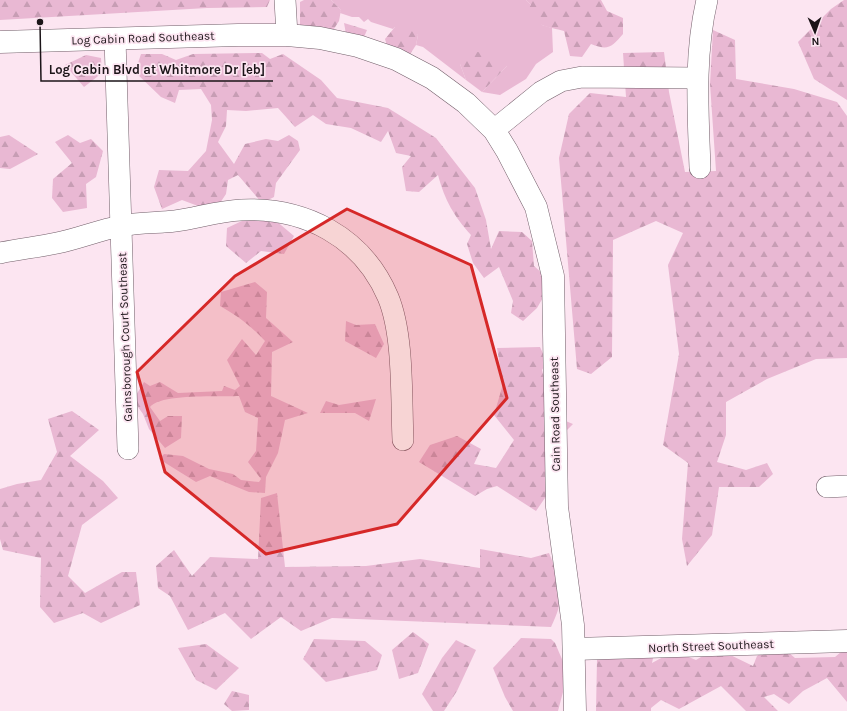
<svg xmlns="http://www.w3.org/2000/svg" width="847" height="711" viewBox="0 0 847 711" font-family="Karla,sans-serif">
<defs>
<pattern id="forest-firs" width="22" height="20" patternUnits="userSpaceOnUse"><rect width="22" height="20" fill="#e9b8d3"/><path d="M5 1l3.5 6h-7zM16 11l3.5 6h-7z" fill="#c79db4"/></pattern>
</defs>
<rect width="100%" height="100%" fill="#fce5f1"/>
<path fill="#e9b8d3" d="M331 0H526L531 5 542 25 552 28 553 52 536 64 526 79 500 95 482 92 507 66 460 64 466 80 423 47 416 45 418 35 395 27 393 29 371 22 368 19 364 22 359 17H352L340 13 341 10Z"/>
<g fill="url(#forest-firs)">
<path d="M0 0H270L267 7 207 8 0 20Z"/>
<path d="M304 0H331L341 10 339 21 330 35 300 30V2Z"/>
<path d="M526 0H601L607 11 623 18V34C612 47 608 51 591 44L582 57 570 56 564 31C549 27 535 26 526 12L531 5Z"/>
<path d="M844 0H847V100L814 79 798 42 831 9Z"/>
<path d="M344 23 367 30 364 37 346 34Z"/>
<path d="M395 27H406L418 35 416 45 405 62 390 56 385 39Z"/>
<path d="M713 30 735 40 736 79 794 89 837 102 847 116V358L816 359 767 379 726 402V435L717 462 746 470 767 463 773 474 759 487H719L712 535 687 566 682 539 688 463 663 445 679 354 668 265 683 233 656 221 613 240 612 357 591 374 577 369 559 158 569 114 590 93 626 97 623 53 664 52 669 92 685 172 716 171 710 84Z"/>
<path d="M477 52 489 53 507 66 482 92 466 80 460 64Z"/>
<path d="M262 53 270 59 283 54 321 80 337 98 388 108 436 138 475 188 486 220 491 249 499 231 522 232 532 241 534 266 552 282 537 308 523 321 511 313 513 301 499 267 484 278 473 263 467 244 471 235C454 216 445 201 438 175L419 192 406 191 402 167 411 156 396 153 388 131 381 142 351 128 326 124 313 115 295 127 278 108 246 111 227 110 226 126 218 142 234 164 245 144 266 139 278 141 289 135 298 141 300 150 276 183 274 197 262 203 238 175 228 180 226 194 214 212 182 200 162 209 154 187 159 170 188 171 206 151 212 120 211 105 201 89 179 90 175 103 161 97 135 72 141 54H162L176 60 193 54Z"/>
<path d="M86 55 101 58 102 73 84 87 65 65Z"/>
<path d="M9 135 38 154 10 169 0 168V137Z"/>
<path d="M68 135 80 143 91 139 103 151 96 177 86 184 87 208 63 212 52 198 53 179 72 163 55 142Z"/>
<path d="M246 219 275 220 294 236 284 254 261 251 246 263 226 246 227 228Z"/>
<path d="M255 282 267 292 266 318 293 342 272 352 271 396 308 413 285 420 278 453 266 477 265 493 249 492 210 476 196 482 159 459 164 454 183 456 209 469 233 474 241 480 259 482 261 479 248 462 256 451 258 418 245 412 239 396C220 397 161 393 150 407L160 421 168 416H182L181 438 165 448 149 429 143 414 133 400 144 382 150 386 160 382 178 393 222 391 224 386 235 390 240 386 227 360 242 339 256 355 265 341C251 326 238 316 220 306L221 292Z"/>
<path d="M346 321 356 325 375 324 384 344 376 358 345 341Z"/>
<path d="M540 347 547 362 542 370 543 374 564 396 556 417 573 424 561 436 547 495 536 511 497 486 487 489 475 496 419 462 430 445 457 436 481 449 474 464 496 468 514 440 494 415 503 384 497 348Z"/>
<path d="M376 399 369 421 355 413H320L326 401 339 405Z"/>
<path d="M72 411 99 430 70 456 103 481 118 498 82 525 68 576 85 593 122 572H136L140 605 101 623 83 613 54 623 40 607 41 558 3 550 0 539V489L17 484 41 480 57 452 48 419Z"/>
<path d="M277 493 285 567 366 566 420 559 480 568V549L531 558 549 553C562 584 566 596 551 627L332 618 301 631 281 617 251 639 225 613 188 630 170 596 158 588 156 566 174 550 192 576 210 557 258 559 261 498Z"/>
<path d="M413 632 429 644 418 673 399 679 392 650Z"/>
<path d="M521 638 551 639 555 643 568 673 558 711H513L505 697 493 668Z"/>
<path d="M314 639 365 641 382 655 377 670 326 682 303 659Z"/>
<path d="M456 640 476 650 457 691 444 711H433L422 694 442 658Z"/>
<path d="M777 643 795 658 835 657 847 647V702L827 678 803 691 789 704 774 694 764 697 778 711H746L721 686 679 709 661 700 651 708V711H596L597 659 655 649 652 663 674 651 696 660 716 648 753 666 757 656Z"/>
<path d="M206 644 239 668 216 690 196 680 178 648Z"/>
<path d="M232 691 249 695V710L232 711 224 704Z"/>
</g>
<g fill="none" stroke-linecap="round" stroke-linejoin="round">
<defs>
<g id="street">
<path d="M285 0 287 35"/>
<path d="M115 39 128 449"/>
<path d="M494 130 541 92 561 81 582 77 697 78"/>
<path d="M700 168C698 111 694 55 707 0"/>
<path d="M0 253C19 249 38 247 57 243 78 239 99 230 121 226 139 222 158 223 175 221 197 218 219 211 241 210 304 207 362 236 388 297 404 335 401 398 403 440"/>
<path d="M827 487 847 486"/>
</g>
<g id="secondary">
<path d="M0 42 238 35H287L320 38 358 46 396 59 432 78 466 103 494 130 507 151 536 207 553 276 557 507 573 625 575 711"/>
<path d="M574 649 847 641"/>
</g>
</defs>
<use href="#street" stroke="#725f6a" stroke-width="22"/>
<use href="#secondary" stroke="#725f6a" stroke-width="23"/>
<use href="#street" stroke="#fff" stroke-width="21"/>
<use href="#secondary" stroke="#fff" stroke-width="22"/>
</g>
<path fill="#d62828" fill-opacity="0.2" stroke="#d62828" stroke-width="3" stroke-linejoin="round" d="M347 209 471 265 507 398 397 524 266 554 165 472 137 372 235 276Z"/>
<g text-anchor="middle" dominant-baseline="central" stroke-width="3.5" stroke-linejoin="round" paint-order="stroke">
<g font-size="12" fill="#1b1418" stroke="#fce5f1">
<text transform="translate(143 38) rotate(-2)">Log Cabin Road Southeast</text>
<text transform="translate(125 337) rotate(-92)">Gainsborough Court Southeast</text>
<text transform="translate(555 414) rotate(-91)">Cain Road Southeast</text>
<text transform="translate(711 646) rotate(-2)">North Street Southeast</text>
</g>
</g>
<path fill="none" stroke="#1b1418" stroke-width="1.5" d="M40 22L41 81H273"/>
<circle fill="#1b1418" stroke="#fce5f1" stroke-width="1.5" cx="40" cy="22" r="4"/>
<g font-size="13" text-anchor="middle" font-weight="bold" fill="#1b1418" stroke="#fce5f1" stroke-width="3.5" stroke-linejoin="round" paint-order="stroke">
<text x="157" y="74">Log Cabin Blvd at Whitmore Dr [eb]</text>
</g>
<g transform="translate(815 32) rotate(178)" stroke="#fce5f1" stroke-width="3" paint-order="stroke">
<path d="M0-3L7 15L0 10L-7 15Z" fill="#1b1418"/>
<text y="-6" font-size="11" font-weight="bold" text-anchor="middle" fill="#1b1418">N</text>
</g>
</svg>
